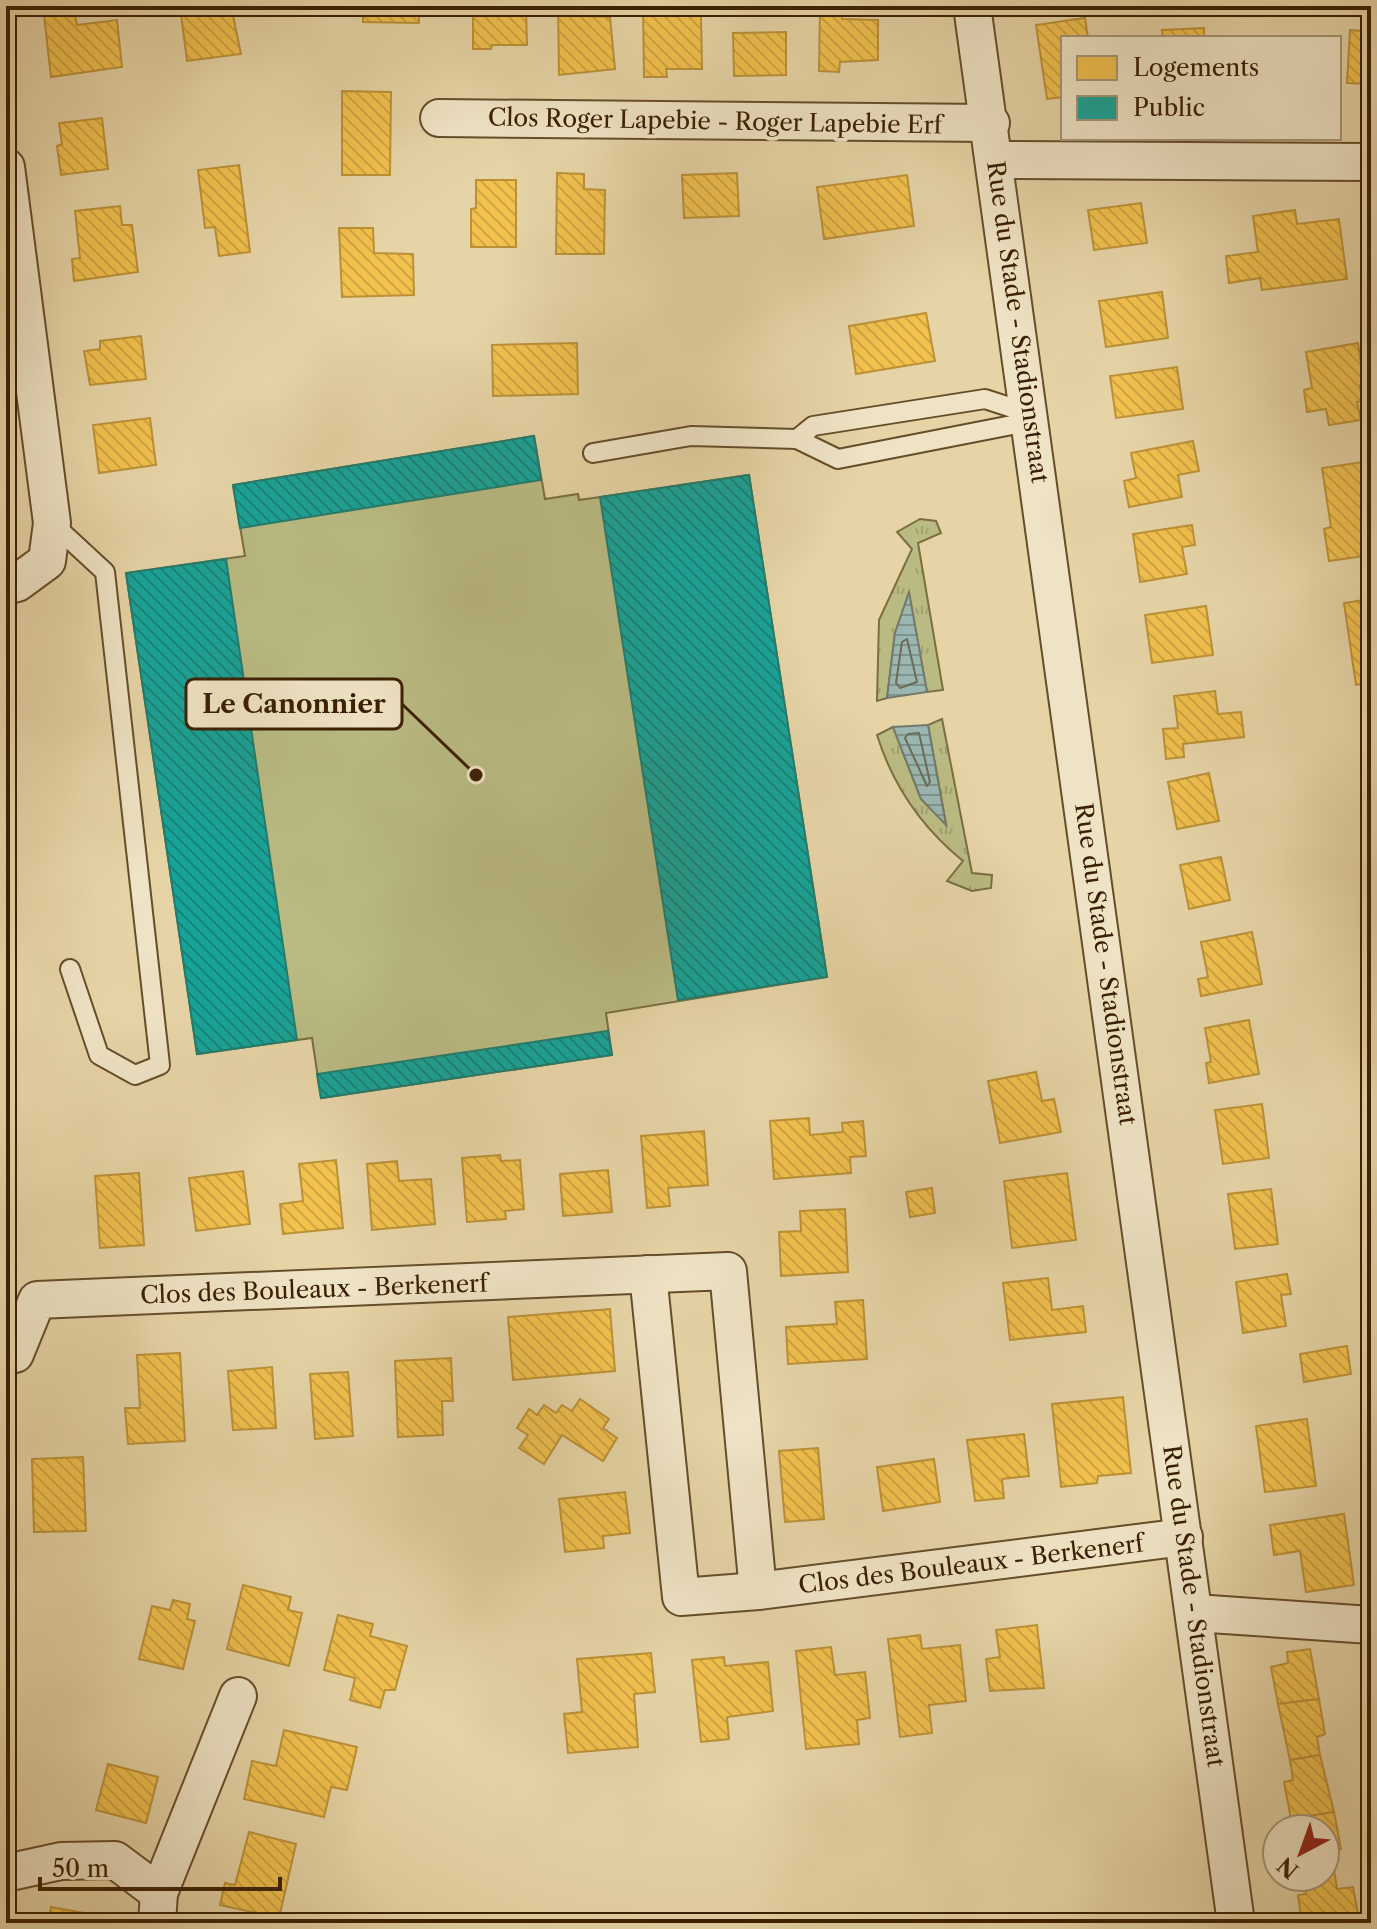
<svg xmlns="http://www.w3.org/2000/svg" width="1377" height="1929" viewBox="0 0 1377 1929" font-family="'Libre Caslon Text',serif">
<defs>
<pattern id="grass-tufts" width="24" height="20" patternUnits="userSpaceOnUse" patternTransform="scale(2)"><rect width="24" height="20" fill="#babb83"/><path d="M3 7l-1-3M5 7V3M7 7l1-3M15 17l-1-3M17 17v-4M19 17l1-3" fill="none" stroke="#a1a06f"/></pattern>
<pattern id="water-rules" width="6" height="5" patternUnits="userSpaceOnUse" patternTransform="scale(2)"><rect width="6" height="5" fill="#9ab6b1"/><path d="M0 2.5h6" fill="none" stroke="#7f948e"/></pattern>
<pattern id="homes-back-hatch" width="6" height="6" patternUnits="userSpaceOnUse" patternTransform="scale(2)"><rect width="6" height="6" fill="#f2c14e"/><path d="M-1 5l2 2M0 0l6 6M5-1l2 2" fill="none" stroke="#d0a642"/></pattern>
<pattern id="public-back-hatch" width="6" height="6" patternUnits="userSpaceOnUse" patternTransform="scale(2)"><rect width="6" height="6" fill="#17a398"/><path d="M-1 5l2 2M0 0l6 6M5-1l2 2" fill="none" stroke="#16847a"/></pattern>
</defs>
<rect width="100%" height="100%" fill="#e6d4a6"/>
<filter id="stains"><feTurbulence type="fractalNoise" baseFrequency=".0025" numOctaves="4"/><feColorMatrix values="0 0 0 0 .2 0 0 0 0 .09 0 0 0 0 .02 0 0 0 .5 -.17"/></filter>
<radialGradient id="worn" r=".72"><stop offset=".6" stop-color="#630" stop-opacity="0"/><stop offset="1" stop-color="#630" stop-opacity=".3"/></radialGradient>
<g fill="url(#grass-tufts)" stroke="#7a6e42" stroke-width="2">
<path d="M920 519 936 521 941 533 918 543 943 690 927 692 909 594 895 633 887 698 877 701 879 620 912 549 897 532Z"/>
<path d="M942 719 972 873 992 875 991 888 972 891 947 881 963 861C921 827 893 786 877 735L893 727 921 799 946 824 928 725Z"/>
</g>
<path fill="#babb83" stroke="#7a6e42" stroke-width="2" d="M534 436 545 499 578 494 579 500 600 497 749 475 827 977 606 1013 612 1055 321 1098 312 1038 197 1054 126 573 245 556 233 485Z"/>
<g fill="url(#water-rules)" stroke="#747a6b" stroke-width="2">
<path d="M909 592 927 692 887 698 895 633Z"/>
<path d="M928 725 946 825 921 799 893 727Z"/>
</g>
<g fill="url(#homes-back-hatch)" stroke="#bb9137" stroke-width="2">
<path d="M180 6H231L241 54 187 61Z"/>
<path d="M363 6H419V23L363 22Z"/>
<path d="M473 6H526L527 45H492L491 49H473Z"/>
<path d="M643 6H671V15H701L702 69H666L667 77H644Z"/>
<path d="M825 6H841L842 19 878 20V60L840 62 839 72 819 71 820 11Z"/>
<path d="M558 7 584 8 585 16 610 17 615 69 559 75Z"/>
<path d="M74 11 77 25 117 20 122 67 51 77 44 15Z"/>
<path d="M1364 14H1371V84L1347 83 1350 30 1364 31Z"/>
<path d="M1085 18 1088 38H1063V97L1047 99 1036 25Z"/>
<path d="M1204 28V38H1163L1162 30Z"/>
<path d="M786 32V75L734 76 733 33Z"/>
<path d="M342 91 391 92 390 175H342Z"/>
<path d="M102 118 108 169 61 175 57 146 62 144 59 123Z"/>
<path d="M239 165 250 252 219 256 215 227 205 228 198 170Z"/>
<path d="M557 173 584 174V189L605 190 604 254H556Z"/>
<path d="M737 173 739 216 684 218 682 175Z"/>
<path d="M907 175 914 226 824 239 817 187Z"/>
<path d="M476 180H516V247H471V209L476 208Z"/>
<path d="M1141 203 1147 243 1094 250 1088 210Z"/>
<path d="M120 206 122 225H132L138 272 74 281 72 259 80 258 75 211Z"/>
<path d="M1295 210 1297 224 1339 219 1347 279 1262 290 1260 278 1229 283 1226 256 1258 252 1253 216Z"/>
<path d="M339 228H373L374 253 413 254 414 295 342 297Z"/>
<path d="M1162 292 1168 338 1106 347 1099 301Z"/>
<path d="M926 313 935 361 856 374 849 326Z"/>
<path d="M141 336 146 379 90 385 84 351 100 349V341Z"/>
<path d="M577 343 578 394 493 396 492 345Z"/>
<path d="M1358 343 1364 384 1360 385 1362 401 1357 402 1361 420 1329 425 1326 409 1307 412 1304 390 1312 388 1306 352Z"/>
<path d="M1177 367 1183 409 1116 418 1110 376Z"/>
<path d="M150 418 156 465 99 473 93 425Z"/>
<path d="M1193 441 1199 471 1178 475 1182 497 1129 507 1124 481 1136 478 1131 453Z"/>
<path d="M1370 461 1371 555 1329 561 1324 529 1331 527 1322 468Z"/>
<path d="M1192 525 1195 545 1182 547 1187 574 1140 582 1133 534Z"/>
<path d="M1371 599V683L1356 685 1344 603Z"/>
<path d="M1206 606 1213 655 1152 663 1145 615Z"/>
<path d="M1215 691 1218 714 1241 712 1244 737 1183 744 1184 757 1166 759 1163 729 1178 728 1174 696Z"/>
<path d="M1371 714V754L1365 715Z"/>
<path d="M1209 773 1219 821 1177 829 1168 782Z"/>
<path d="M1221 857 1230 900 1189 909 1180 865Z"/>
<path d="M1252 932 1262 984 1201 996 1198 979 1208 977 1201 942Z"/>
<path d="M1249 1020 1259 1074 1209 1083 1206 1063 1211 1062 1205 1028Z"/>
<path d="M1036 1072 1042 1101 1054 1099 1061 1132 1000 1143 988 1081Z"/>
<path d="M1262 1104 1269 1158 1223 1164 1215 1110Z"/>
<path d="M809 1118 810 1135 843 1132 842 1123 863 1121 866 1156 850 1157 851 1173 774 1179 770 1121Z"/>
<path d="M6 1119 12 1120 6 1142Z"/>
<path d="M704 1131 708 1185 668 1188 670 1206 647 1208 641 1136Z"/>
<path d="M500 1155 501 1161 520 1160 524 1209 505 1211 506 1219 467 1222 462 1158Z"/>
<path d="M336 1160 343 1228 283 1234 280 1204 303 1201 299 1164Z"/>
<path d="M397 1161 399 1181 431 1179 435 1224 372 1230 367 1164Z"/>
<path d="M608 1170 612 1212 563 1216 560 1174Z"/>
<path d="M243 1171 250 1224 196 1231 189 1178Z"/>
<path d="M139 1173 144 1245 100 1248 95 1176Z"/>
<path d="M1067 1173 1076 1240 1012 1248 1004 1181Z"/>
<path d="M932 1188 935 1213 910 1217 906 1192Z"/>
<path d="M1271 1189 1278 1244 1235 1249 1228 1194Z"/>
<path d="M845 1209 848 1272 781 1276 779 1232 801 1231 800 1211Z"/>
<path d="M1287 1274 1291 1294 1281 1295 1286 1326 1243 1333 1236 1282Z"/>
<path d="M1048 1278 1052 1310 1083 1306 1086 1332 1010 1340 1003 1283Z"/>
<path d="M863 1300 867 1359 788 1364 786 1327 837 1324 835 1302Z"/>
<path d="M610 1309 615 1371 513 1380 508 1317Z"/>
<path d="M1347 1346 1351 1374 1304 1382 1300 1354Z"/>
<path d="M180 1353 185 1441 128 1444 125 1408H140L137 1355Z"/>
<path d="M451 1358 453 1401H442L443 1435 398 1437 395 1361Z"/>
<path d="M272 1367 276 1428 233 1430 228 1371Z"/>
<path d="M348 1372 353 1436 315 1439 310 1374Z"/>
<path d="M1123 1397 1131 1473 1098 1476 1097 1483 1061 1487 1052 1404Z"/>
<path d="M580 1399 609 1419 603 1428 617 1438 603 1461 562 1435 544 1464 519 1448 528 1435 517 1428 529 1409 537 1415 544 1405 556 1413 562 1405 572 1411Z"/>
<path d="M1307 1419 1316 1486 1265 1492 1256 1426Z"/>
<path d="M1024 1434 1029 1476 1002 1479 1004 1498 975 1501 967 1440Z"/>
<path d="M818 1448 824 1519 785 1522 779 1451Z"/>
<path d="M83 1457 86 1531 34 1532 32 1459Z"/>
<path d="M934 1459 940 1502 883 1511 877 1467Z"/>
<path d="M625 1492 630 1533 603 1536 604 1548 565 1552 559 1499Z"/>
<path d="M1344 1514 1354 1585 1306 1592 1300 1551 1274 1555 1270 1525Z"/>
<path d="M243 1585 291 1597 288 1610 302 1613 289 1666 227 1649Z"/>
<path d="M173 1600 190 1604 187 1619 195 1621 183 1669 139 1659 152 1606 170 1610Z"/>
<path d="M338 1615 373 1624 370 1636 407 1646 395 1690H385L380 1708 350 1700 355 1678 324 1670Z"/>
<path d="M1037 1625 1044 1688 990 1691 986 1659 1000 1657 996 1630Z"/>
<path d="M920 1635 922 1649 960 1645 966 1701 929 1705 932 1733 900 1737 888 1639Z"/>
<path d="M831 1647 835 1675 865 1672 870 1718 857 1720 859 1744 806 1749 796 1651Z"/>
<path d="M1310 1649 1319 1699 1278 1704 1271 1667 1288 1663 1287 1652Z"/>
<path d="M651 1653 655 1692 634 1694 638 1747 568 1753 564 1714 582 1712 577 1659Z"/>
<path d="M724 1657 725 1666 768 1662 773 1711 727 1717 729 1739 701 1742 692 1660Z"/>
<path d="M1319 1699 1325 1734 1317 1737 1320 1755 1290 1760 1278 1704Z"/>
<path d="M284 1730 357 1747 347 1790 331 1787 324 1817 244 1799 252 1761 276 1766Z"/>
<path d="M1320 1755 1334 1812 1291 1819 1284 1782 1293 1780 1290 1760Z"/>
<path d="M108 1764 158 1777 146 1823 96 1810Z"/>
<path d="M1334 1812 1341 1849 1331 1852 1334 1870 1325 1872V1829H1293L1291 1819Z"/>
<path d="M249 1832 296 1844 279 1918 220 1905 225 1883 235 1885Z"/>
<path d="M1334 1870 1337 1889 1353 1887 1359 1919 1350 1923H1302L1298 1895 1306 1894 1304 1877H1325V1872Z"/>
<path d="M51 1907 117 1919 116 1923H48Z"/>
</g>
<g fill="url(#public-back-hatch)" stroke="#227c6b" stroke-width="2">
<path d="M534 436 541 480 240 528 233 485Z"/>
<path d="M749 475 827 977 678 1000 600 497Z"/>
<path d="M226 559 297 1040 197 1054 126 573Z"/>
<path d="M608 1031 612 1055 321 1098 317 1074Z"/>
</g>
<g fill="none" stroke-linecap="round" stroke-linejoin="round">
<g stroke="#6a6b59" stroke-width="2">
<path d="M907 639 917 682 900 688 896 683 902 642Z"/>
<path d="M919 733 930 782 927 786 905 738 908 734Z"/>
</g>
<defs>
<g id="lane">
<path d="M985 399 1031 414 1012 425 838 459 797 439 813 426Z"/>
<path d="M593 453 691 436 797 439"/>
<path d="M52 523 105 572 160 1065 135 1075 99 1055 70 969"/>
</g>
<g id="street">
<path d="M972 6 1236 1923"/>
<path d="M439 118 991 123"/>
<path d="M996 160 1371 162"/>
<path d="M6 167 52 523 47 561 17 583 6 586"/>
<path d="M648 1274 681 1597 758 1591 1184 1537"/>
<path d="M15 1354 37 1300 728 1271 758 1591"/>
<path d="M1195 1613 1371 1625"/>
<path d="M6 1873 61 1861 115 1860 159 1893"/>
<path d="M157 1923 159 1893 238 1696"/>
</g>
</defs>
<use href="#lane" stroke="#664d2a" stroke-width="22"/>
<use href="#street" stroke="#664d2a" stroke-width="40"/>
<use href="#lane" stroke="#efe3c5" stroke-width="18"/>
<use href="#street" stroke="#efe3c5" stroke-width="36"/>
</g>
<g text-anchor="middle" dominant-baseline="central" stroke-width="8" stroke-linejoin="round" paint-order="stroke">
<g font-size="24" fill="#3b2001" stroke="#efe3c5">
<text transform="translate(715 121) rotate(1)">Clos Roger Lapebie - Roger Lapebie Erf</text>
<text transform="translate(1018 322) rotate(82)">Rue du Stade - Stadionstraat</text>
<text transform="translate(1106 964) rotate(82)">Rue du Stade - Stadionstraat</text>
<text transform="translate(314 1289) rotate(-2)">Clos des Bouleaux - Berkenerf</text>
<text transform="translate(971 1564) rotate(-7)">Clos des Bouleaux - Berkenerf</text>
<text transform="translate(1194 1606) rotate(82)">Rue du Stade - Stadionstraat</text>
</g>
</g>
<path fill="none" stroke="#3b2001" stroke-width="3" d="M476 775L402 704"/>
<circle fill="#3b2001" stroke="#efe3c5" stroke-width="3" cx="476" cy="775" r="8"/>
<rect fill="#efe3c5" stroke="#3b2001" stroke-width="3" x="186" y="679" width="216" height="50" rx="8"/>
<g font-size="26" text-anchor="middle" font-weight="bold" fill="#3b2001">
<text x="294" y="713">Le Canonnier</text>
</g>
<rect width="1377" height="1929" fill="none" stroke="#e6d4a6" stroke-width="32"/>
<rect x="8" y="8" width="1361" height="1913" fill="none" stroke="#3b2001" stroke-width="4"/>
<rect x="16" y="16" width="1345" height="1897" fill="none" stroke="#3b2001" stroke-width="2"/>
<rect x="1061" y="36" width="280" height="104" fill="#efe3c5" stroke="#a79577" stroke-width="2"/>
<rect x="1077" y="56" width="40" height="24" fill="#f2c14e" stroke="#a79577" stroke-width="2"/>
<text x="1133" y="76" font-size="24" fill="#3b2001">Logements</text>
<rect x="1077" y="96" width="40" height="24" fill="#17a398" stroke="#a79577" stroke-width="2"/>
<text x="1133" y="116" font-size="24" fill="#3b2001">Public</text>
<g transform="translate(1301 1853) rotate(221)"><circle r="38" fill="#efe3c5" stroke="#a79577" stroke-width="2"/>
<path d="M0-6L14 30L0 20L-14 30Z" fill="#8f2418"/>
<text y="-12" font-size="22" font-weight="bold" text-anchor="middle" fill="#3b2001">N</text>
</g>
<path d="M40 1877v12h240v-12" fill="none" stroke="#3b2001" stroke-width="4"/>
<text x="52" y="1877" font-size="24" fill="#3b2001" stroke="#efe3c5" stroke-width="6" paint-order="stroke">50 m</text>
<rect width="100%" height="100%" filter="url(#stains)"/>
<rect width="100%" height="100%" fill="url(#worn)"/>
</svg>
